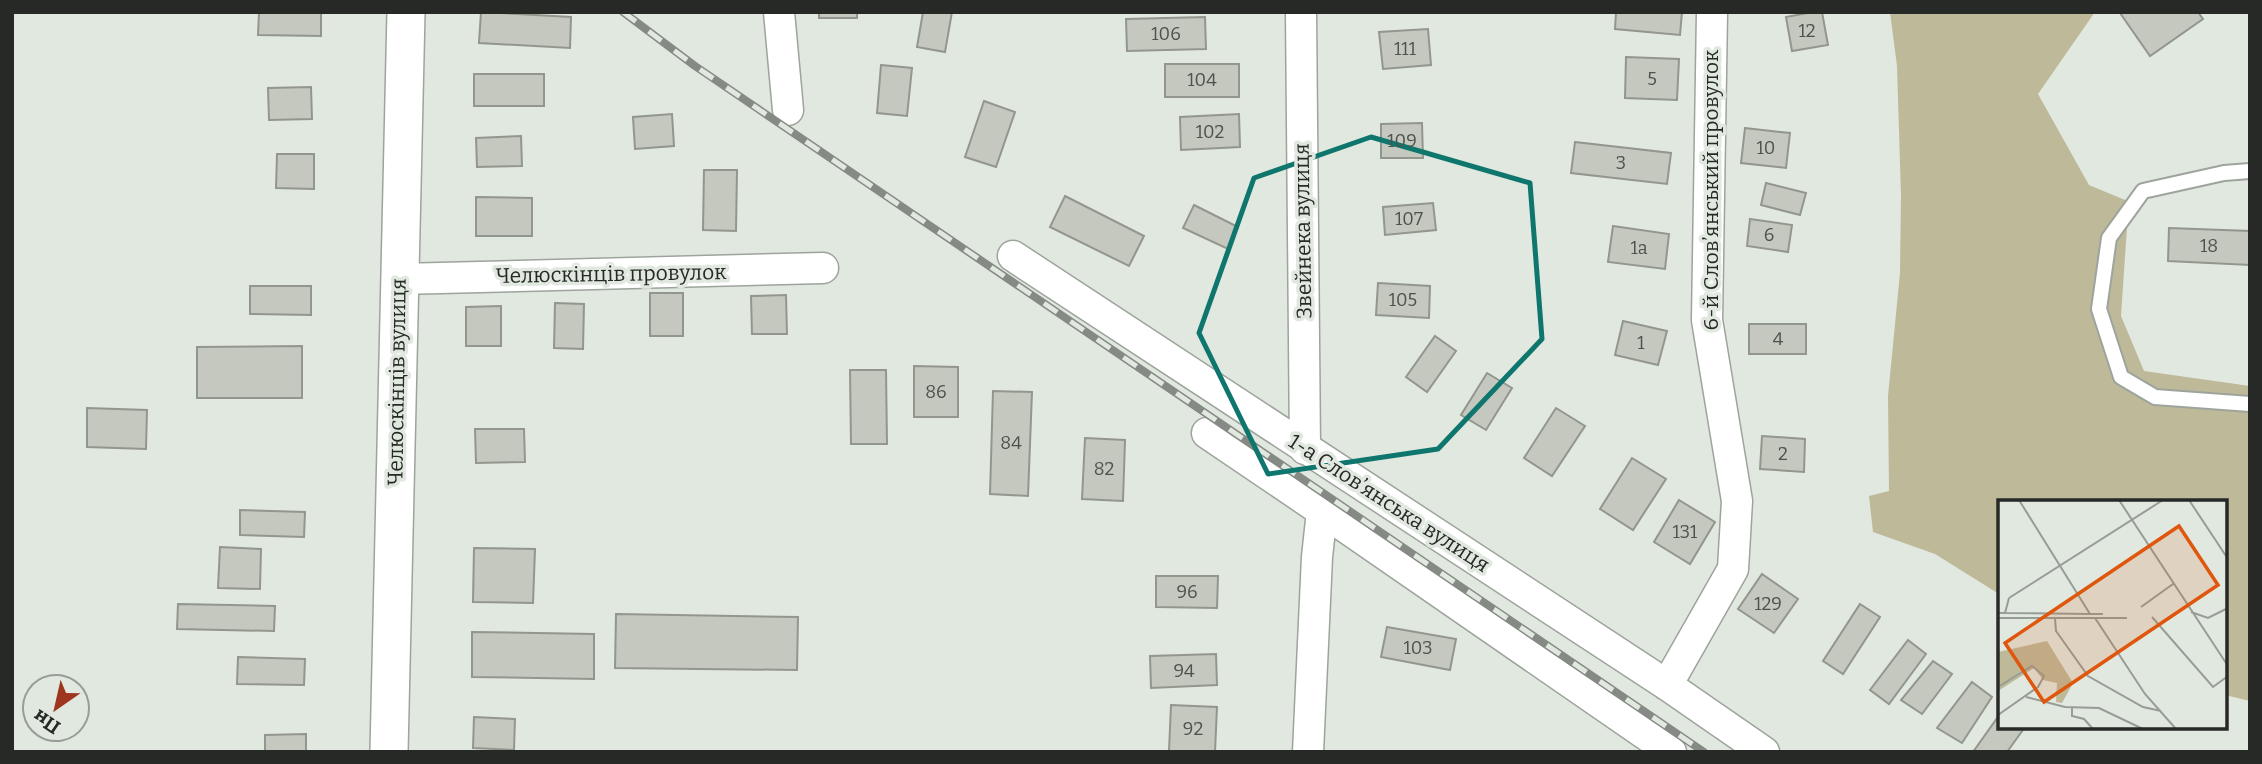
<svg xmlns="http://www.w3.org/2000/svg" width="2262" height="764" viewBox="0 0 2262 764" font-family="Bitter,serif">
<rect width="100%" height="100%" fill="#e1e8e0"/>
<path fill="#beb999" d="M1890 12H2095L2038 94 2089 185 2137 205 2127 227 2121 316 2144 371 2250 386V701L2225 695V502H2000L1999 594 1935 554 1873 532 1869 496 1889 491 1888 396 1900 273 1901 195 1897 66Z"/>
<g fill="#c5c8bf" stroke="#93968d" stroke-width="2">
<path d="M259 12H321V36L258 35Z"/>
<path d="M481 12 571 17 570 48 479 43Z"/>
<rect x="819" y="12" width="38" height="6"/>
<path d="M923 12H952L945 52 917 47Z"/>
<path d="M1616 12H1682L1680 35 1615 29Z"/>
<path d="M1813 12H1822L1828 45 1792 51 1786 17Z"/>
<path d="M2122 12H2198L2203 19 2150 56 2120 13Z"/>
<path d="M1205 17 1206 49 1127 51 1126 19Z"/>
<path d="M1428 29 1431 65 1383 69 1379 32Z"/>
<path d="M1626 57 1679 59 1677 100 1625 98Z"/>
<rect x="1165" y="64" width="74" height="33"/>
<path d="M881 65 912 68 907 116 877 113Z"/>
<rect x="474" y="74" width="70" height="32"/>
<path d="M311 87 312 119 269 120 268 88Z"/>
<path d="M984 101 1015 112 996 167 965 157Z"/>
<path d="M672 114 674 146 635 149 633 117Z"/>
<path d="M1239 114 1240 147 1181 150 1180 117Z"/>
<path d="M1422 123 1423 158H1381V124Z"/>
<path d="M1745 128 1790 133 1786 168 1741 163Z"/>
<path d="M521 136 522 166 477 167 476 138Z"/>
<path d="M1575 142 1671 153 1667 184 1571 173Z"/>
<path d="M277 154H314V189L276 188Z"/>
<path d="M704 170H737L736 231 703 230Z"/>
<path d="M1766 183 1806 193 1800 215 1761 205Z"/>
<path d="M1065 196 1144 236 1129 266 1050 227Z"/>
<path d="M476 197 532 198V236H476Z"/>
<path d="M1433 203 1436 230 1385 235 1383 207Z"/>
<path d="M1194 205 1238 227 1228 249 1183 228Z"/>
<path d="M1750 219 1792 225 1788 252 1747 246Z"/>
<path d="M1613 226 1669 234 1665 269 1608 262Z"/>
<path d="M2169 228 2250 231V265L2168 261Z"/>
<path d="M1378 283 1430 286 1429 318 1376 315Z"/>
<path d="M250 286H311V315L250 314Z"/>
<rect x="650" y="293" width="33" height="43"/>
<path d="M786 295 787 334H752L751 296Z"/>
<path d="M555 303 584 304 583 349 554 348Z"/>
<path d="M501 306V346H466V307Z"/>
<path d="M1623 321 1667 331 1658 365 1615 355Z"/>
<rect x="1749" y="324" width="57" height="30"/>
<path d="M1435 336 1456 351 1427 392 1406 377Z"/>
<path d="M302 346V398H197V347Z"/>
<path d="M914 366 958 367V417H914Z"/>
<path d="M850 370H886L887 444H851Z"/>
<path d="M1487 373 1512 388 1486 430 1461 415Z"/>
<path d="M993 391 1032 392 1028 496 990 494Z"/>
<path d="M87 408 147 410 146 449 87 447Z"/>
<path d="M1556 408 1585 426 1552 476 1524 458Z"/>
<path d="M475 429H524L525 462 476 463Z"/>
<path d="M1762 436 1805 439 1804 472 1760 469Z"/>
<path d="M1085 438 1125 440 1123 501 1082 499Z"/>
<path d="M1632 458 1666 479 1633 530 1600 509Z"/>
<path d="M1679 500 1715 522 1690 564 1654 542Z"/>
<path d="M240 510 305 512 304 537 240 535Z"/>
<path d="M220 547 261 549 260 589 218 588Z"/>
<path d="M474 548 535 549 533 603 473 602Z"/>
<path d="M1762 574 1798 599 1774 633 1738 609Z"/>
<path d="M1156 576H1218L1217 608 1156 607Z"/>
<path d="M178 604 275 606 274 631 177 629Z"/>
<path d="M1860 604 1880 617 1843 674 1823 661Z"/>
<path d="M616 614 798 617 797 670 615 668Z"/>
<path d="M1387 627 1456 639 1450 670 1381 657Z"/>
<path d="M472 632 594 634V679L472 677Z"/>
<path d="M1908 640 1926 654 1889 704 1870 690Z"/>
<path d="M1216 654 1217 685 1151 688 1150 656Z"/>
<path d="M238 657 305 659 304 685 237 684Z"/>
<path d="M1933 661 1952 674 1922 714 1901 700Z"/>
<path d="M1972 682 1992 697 1962 743 1937 728Z"/>
<path d="M1171 705 1217 707 1215 752 1169 751Z"/>
<path d="M2000 714V727H2025L2007 752H1973Z"/>
<path d="M474 717 515 719 514 750 473 748Z"/>
<path d="M306 734V752H265V735Z"/>
</g>
<g fill="none" stroke-linecap="round" stroke-linejoin="round">
<defs>
<path id="service" d="M2250 171 2224 173 2143 191 2109 238 2099 309 2121 377 2155 397 2250 404"/>
<g id="minor">
<path d="M779 12 788 110"/>
<path d="M1301 12 1305 449"/>
<path d="M1013 256 1667 685 1764 752"/>
<path d="M400 279 823 268"/>
<path d="M1207 433 1322 511 1317 557 1308 752"/>
<path d="M1322 511 1671 752"/>
<path d="M1667 685 1733 569 1737 501 1707 320 1712 12"/>
</g>
<path id="tertiary" d="M389 752 406 12"/>
</defs>
<use href="#service" stroke="#9da49c" stroke-width="18"/>
<use href="#minor" stroke="#9da49c" stroke-width="33"/>
<use href="#tertiary" stroke="#9da49c" stroke-width="40"/>
<use href="#service" stroke="#fff" stroke-width="14"/>
<use href="#minor" stroke="#fff" stroke-width="30"/>
<use href="#tertiary" stroke="#fff" stroke-width="37"/>
<defs>
<path id="rail" d="M623 12 695 66 1704 752"/>
</defs>
<use href="#rail" stroke="#858a84" stroke-width="8"/>
<use href="#rail" stroke="#e1e8e0" stroke-width="5" stroke-dasharray="16" stroke-linecap="butt"/>
</g>
<path fill="none" stroke="#0f766e" stroke-width="5" stroke-linejoin="round" d="M1371 137 1530 183 1542 339 1438 449 1268 474 1199 333 1254 178Z"/>
<g text-anchor="middle" dominant-baseline="central" stroke-width="7" stroke-linejoin="round" paint-order="stroke">
<g font-size="18" fill="#4e514c">
<text x="1807" y="31">12</text>
<text x="1166" y="34">106</text>
<text x="1405" y="49">111</text>
<text x="1652" y="79">5</text>
<text x="1202" y="80">104</text>
<text x="1210" y="132">102</text>
<text x="1402" y="141">109</text>
<text x="1766" y="148">10</text>
<text x="1621" y="163">3</text>
<text x="1409" y="219">107</text>
<text x="1769" y="235">6</text>
<text x="2209" y="246">18</text>
<text x="1639" y="248">1а</text>
<text x="1403" y="300">105</text>
<text x="1778" y="339">4</text>
<text x="1641" y="343">1</text>
<text x="936" y="392">86</text>
<text x="1011" y="443">84</text>
<text x="1783" y="454">2</text>
<text x="1104" y="469">82</text>
<text x="1685" y="532">131</text>
<text x="1187" y="592">96</text>
<text x="1768" y="604">129</text>
<text x="1418" y="648">103</text>
<text x="1184" y="671">94</text>
<text x="1193" y="729">92</text>
</g>
<g font-size="21" fill="#272926" stroke="#e1e8e0">
<text transform="translate(1711 190) rotate(-90)">6-й Слов’янський провулок</text>
<text transform="translate(1303 231) rotate(-91)">Звейнека вулиця</text>
<text transform="translate(611 274) rotate(-1)">Челюскінців провулок</text>
<text transform="translate(397 382) rotate(-89)">Челюскінців вулиця</text>
<text transform="translate(1389 503) rotate(33)">1-а Слов’янська вулиця</text>
</g>
</g>
<g transform="translate(1998 500)">
<rect width="229" height="229" fill="#e1e8e0"/>
<path d="M49 141 75 183 64 203 58 202 59 183 45 180 36 168 0 191V152Z" fill="#beb999"/>
<path fill="none" stroke="#979c96" stroke-width="2" d="M21 0 92 114H105M121 0 230 166M191 0 230 59M11 98 165 0M143 107 175 84M193 112 210 118 230 108M0 113H7L11 98M7 113 92 114M154 117 215 187 230 176M0 118H129M97 118 147 194 178 229M57 119 58 131 90 176 145 207 163 211M0 187 34 166 46 176 40 187 0 215M28 197 67 207 101 208 145 229M74 207V216L86 219 95 229"/>
<path fill="#de570d" fill-opacity="0.15" stroke="#de570d" stroke-width="3.5" d="M181 26 220 85 46 202 7 143Z"/>
<rect width="229" height="229" fill="none" stroke="#272926" stroke-width="3.5"/>
</g>
<rect width="2262" height="764" fill="none" stroke="#272926" stroke-width="28"/>
<g transform="translate(56 708) rotate(214)"><circle r="33" fill="#e1e8e0" stroke="#979c96" stroke-width="2"/>
<path d="M0-5L12 26L0 18L-12 26Z" fill="#9e351e"/>
<text y="-10" font-size="19" font-weight="bold" text-anchor="middle" fill="#272926">Пн</text>
</g>
</svg>
